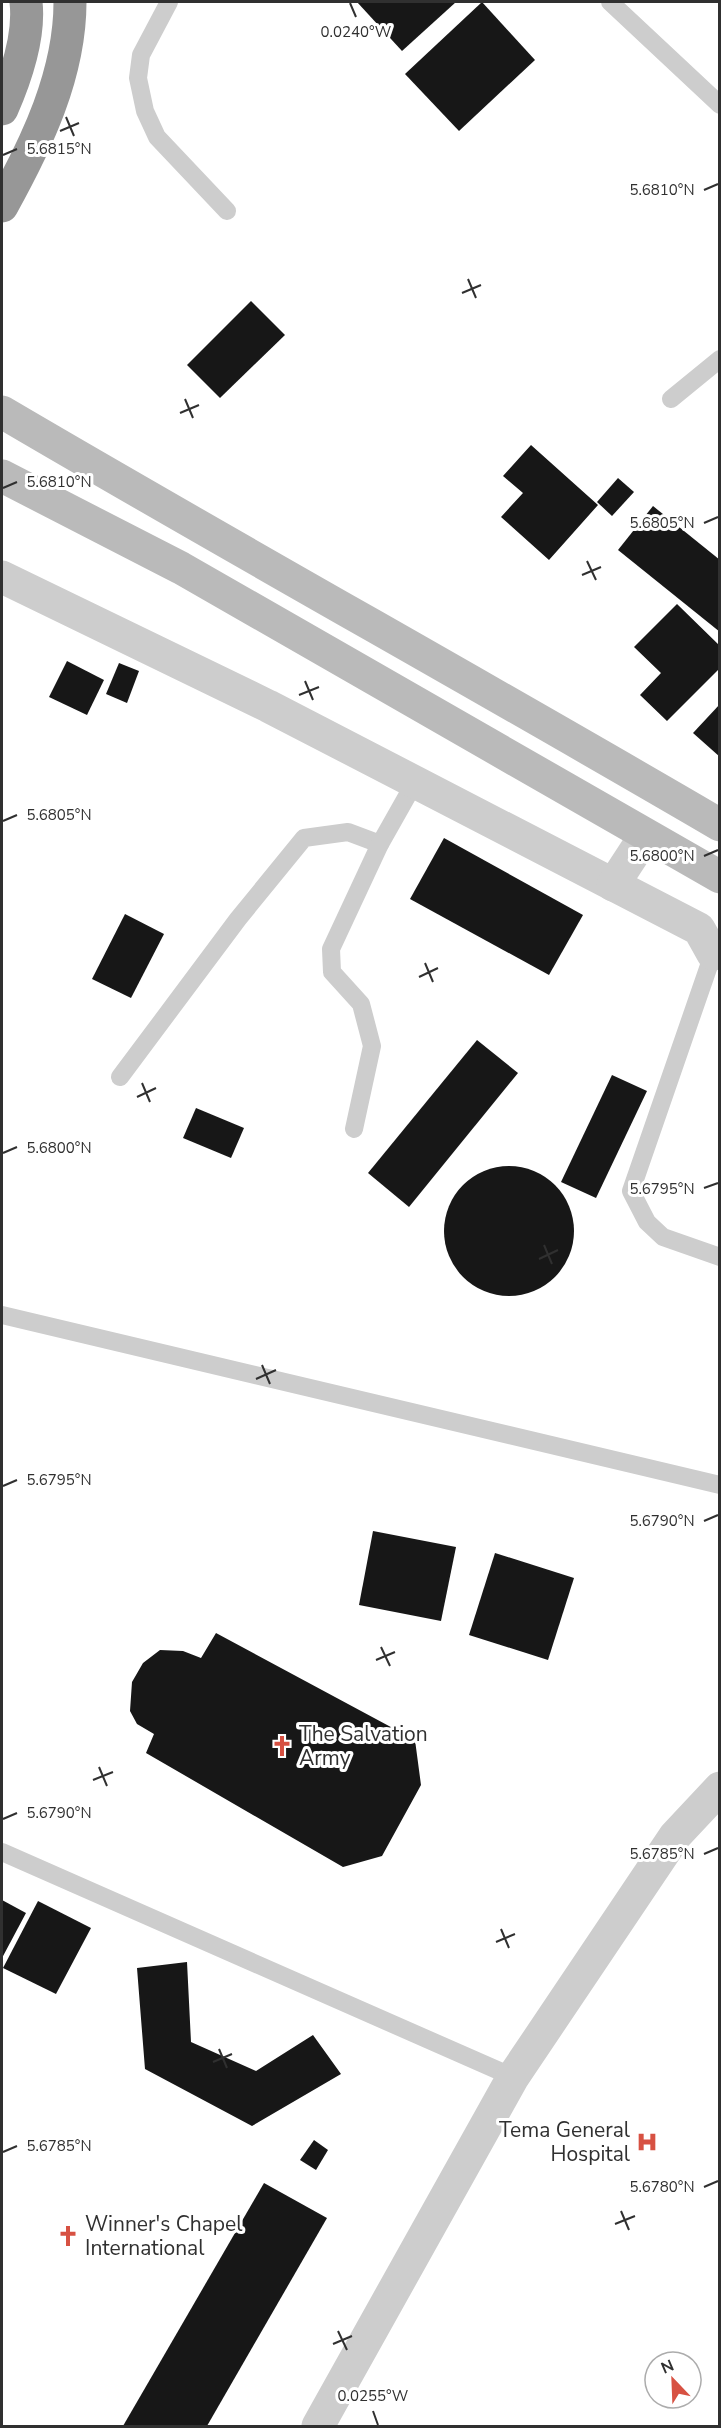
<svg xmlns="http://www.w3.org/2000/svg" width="721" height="2428" viewBox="0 0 721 2428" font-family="'Nunito Sans',sans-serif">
<rect width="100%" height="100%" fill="#fff"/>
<g fill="#171717">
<path d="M357 2H456L402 51Z"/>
<path d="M482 2 535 60 459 131 405 74Z"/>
<path d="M251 301 285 335 220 398 187 365Z"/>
<path d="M531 445 598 505 549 560 501 517 523 493 503 476Z"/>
<path d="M618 478 634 492 612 516 597 502Z"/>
<path d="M653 506 720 560V632L618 550Z"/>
<path d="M677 604 720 646V668L667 721 640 695 661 673 634 647Z"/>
<path d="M67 661 104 680 87 715 49 697Z"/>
<path d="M119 663 139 671 127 703 106 694Z"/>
<path d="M720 704V757L693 733Z"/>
<path d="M444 838 583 915 549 975 410 899Z"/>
<path d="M125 914 164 934 131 998 92 979Z"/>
<path d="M477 1040 518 1073 409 1207 368 1173Z"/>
<path d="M612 1075 647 1091 596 1198 561 1182Z"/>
<path d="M196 1108 244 1128 231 1158 183 1138Z"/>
<circle cx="509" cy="1231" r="65"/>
<path d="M373 1531 456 1547 441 1621 359 1605Z"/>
<path d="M495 1553 574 1578 548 1660 469 1635Z"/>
<path d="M216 1633 415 1740 421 1785 382 1856 343 1867 146 1753 154 1734 137 1724 130 1711 132 1682 143 1663 160 1650 183 1651 201 1658Z"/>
<path d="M2 1900 26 1913 2 1958Z"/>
<path d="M38 1901 91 1928 56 1994 3 1968Z"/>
<path d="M187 1962 191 2042 256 2071 313 2035 341 2074 252 2126 145 2069 137 1968Z"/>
<path d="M314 2140 328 2150 316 2170 300 2160Z"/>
<path d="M264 2183 327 2218 207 2426H123Z"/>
</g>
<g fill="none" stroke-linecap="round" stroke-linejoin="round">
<g stroke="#cdcdcd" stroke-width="18">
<path d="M169 2 141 55 138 78 145 111 157 137 227 211"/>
<path d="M610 2 720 105"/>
<path d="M671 399 720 359"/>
<path d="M713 954 631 1191 647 1222 663 1237 720 1257"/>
<path d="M120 1077 238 919 304 838 348 832 380 844"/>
<path d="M354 1129 372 1046 361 1004 332 972 331 949 380 844 415 782"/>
<path d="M2 1315 720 1485"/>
<path d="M2 1852 513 2077"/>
</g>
<g stroke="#cdcdcd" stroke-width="33">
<path d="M2 577 268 706 699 929 713 954"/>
<path d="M613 885 645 836"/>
</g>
<path stroke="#cdcdcd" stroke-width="33" d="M318 2426 513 2077 675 1836 720 1788"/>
<g stroke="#bababa" stroke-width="33">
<path d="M2 412C240 552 481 685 720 825"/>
<path d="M2 476 181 568 720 877"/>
</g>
<g stroke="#979797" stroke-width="33">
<path d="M2 109C16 77 30 37 26 2"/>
<path d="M2 206C37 143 70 74 70 2"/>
</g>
</g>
<path fill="none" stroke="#303030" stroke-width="2" d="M350 3 356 17M66 117 74 136M60 131 79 123M3 155 17 149M704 190 718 184M468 279 476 298M462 293 481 285M185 399 193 418M180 413 199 405M3 488 17 482M704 523 718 517M587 561 596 580M582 575 601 567M305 681 313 700M299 695 319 687M3 821 17 815M704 856 718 850M425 963 433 982M419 977 438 968M142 1083 150 1102M137 1097 156 1088M3 1153 17 1147M704 1188 718 1183M544 1245 552 1264M539 1259 558 1250M262 1365 270 1384M256 1379 276 1370M3 1486 17 1480M704 1521 718 1515M381 1647 390 1666M376 1660 395 1652M99 1767 107 1786M93 1780 113 1772M3 1819 17 1813M704 1854 718 1848M501 1929 509 1948M496 1942 515 1934M219 2049 227 2068M213 2062 232 2054M3 2152 17 2146M704 2187 718 2181M621 2211 629 2230M615 2224 635 2216M338 2331 347 2350M333 2344 352 2336M373 2411 378 2425"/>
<defs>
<symbol id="church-bare" viewBox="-9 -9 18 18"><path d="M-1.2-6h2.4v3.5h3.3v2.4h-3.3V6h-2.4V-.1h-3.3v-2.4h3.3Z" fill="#d75142" stroke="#fff" stroke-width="2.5" paint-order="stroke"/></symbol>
<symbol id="hospital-bare" viewBox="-9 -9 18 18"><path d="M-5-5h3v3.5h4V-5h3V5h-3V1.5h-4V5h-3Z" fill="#d75142" stroke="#fff" stroke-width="2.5" paint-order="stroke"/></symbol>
</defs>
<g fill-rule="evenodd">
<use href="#church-bare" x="267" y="1731" width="30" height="30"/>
<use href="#hospital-bare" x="632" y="2127" width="30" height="30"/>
<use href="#church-bare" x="53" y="2221" width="30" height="30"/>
</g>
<g text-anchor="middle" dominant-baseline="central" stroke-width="6" stroke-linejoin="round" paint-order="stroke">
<g font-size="21" fill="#303030" stroke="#fff" text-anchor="start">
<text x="299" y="1734">The Salvation<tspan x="299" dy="24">Army</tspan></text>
<text x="630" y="2130" text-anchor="end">Tema General<tspan x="630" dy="24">Hospital</tspan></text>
<text x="85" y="2224">Winner's Chapel<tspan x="85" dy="24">International</tspan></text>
</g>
</g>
<g font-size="15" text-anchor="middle" fill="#303030" stroke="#fff" stroke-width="6" stroke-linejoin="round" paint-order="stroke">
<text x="356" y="37">0.0240°W</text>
<text x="59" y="154">5.6815°N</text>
<text x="662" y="195">5.6810°N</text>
<text x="59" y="487">5.6810°N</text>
<text x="662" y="528">5.6805°N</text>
<text x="59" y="820">5.6805°N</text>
<text x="662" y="861">5.6800°N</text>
<text x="59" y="1153">5.6800°N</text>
<text x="662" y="1194">5.6795°N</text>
<text x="59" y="1485">5.6795°N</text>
<text x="662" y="1526">5.6790°N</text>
<text x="59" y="1818">5.6790°N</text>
<text x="662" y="1859">5.6785°N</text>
<text x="59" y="2151">5.6785°N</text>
<text x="662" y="2192">5.6780°N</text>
<text x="373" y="2401">0.0255°W</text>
</g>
<rect width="721" height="2428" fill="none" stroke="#303030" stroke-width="6"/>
<g transform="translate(673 2380) rotate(337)"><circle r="28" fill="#ffffff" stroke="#acacac" stroke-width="1.5"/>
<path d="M0-4.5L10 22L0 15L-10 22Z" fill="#d75142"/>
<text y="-9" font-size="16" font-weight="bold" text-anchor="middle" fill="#303030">N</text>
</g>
</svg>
